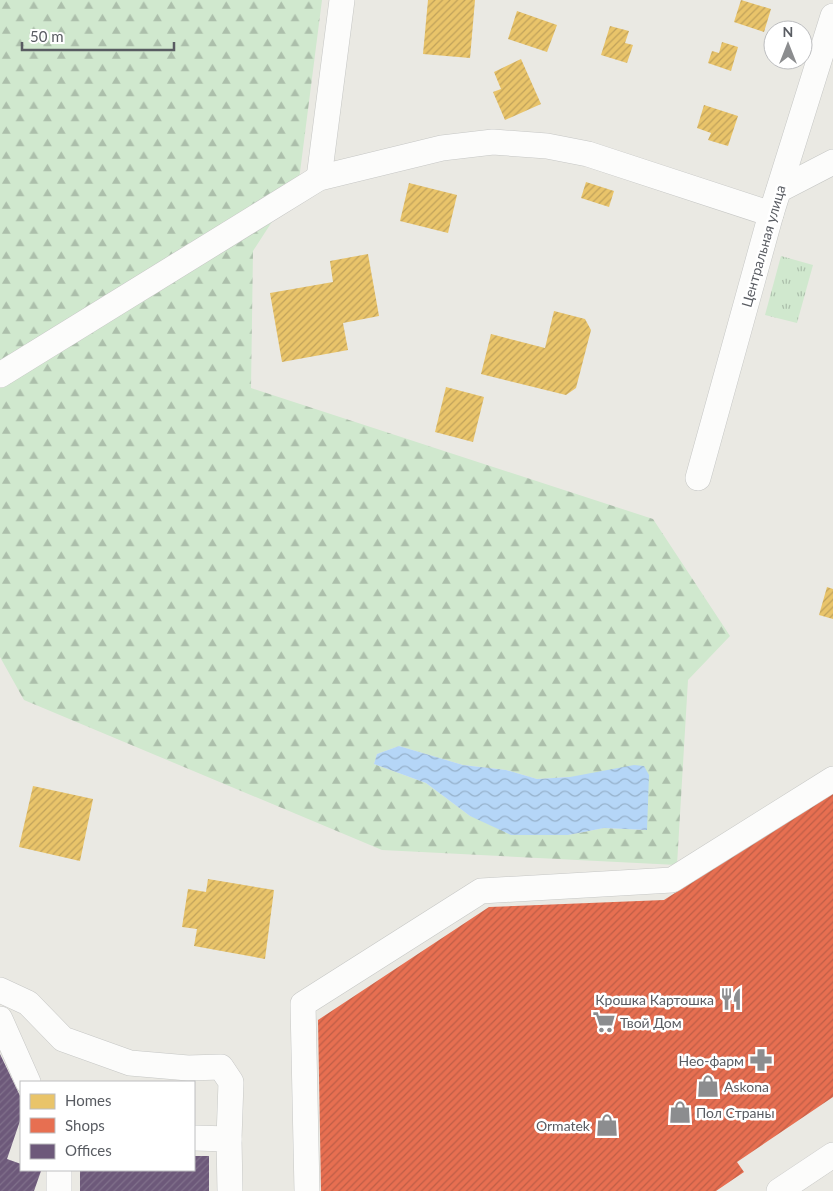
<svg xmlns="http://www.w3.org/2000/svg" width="833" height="1191" viewBox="0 0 833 1191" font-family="Lato,sans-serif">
<defs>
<pattern id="forest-firs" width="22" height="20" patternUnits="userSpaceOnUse" patternTransform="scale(1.25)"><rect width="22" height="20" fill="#d0e8ce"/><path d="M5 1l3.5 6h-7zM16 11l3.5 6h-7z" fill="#acbfab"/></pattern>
<pattern id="park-tufts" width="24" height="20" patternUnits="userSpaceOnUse" patternTransform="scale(1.25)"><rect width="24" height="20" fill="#d0e8ce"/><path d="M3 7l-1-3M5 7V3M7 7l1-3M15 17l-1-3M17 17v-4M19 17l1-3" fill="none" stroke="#acbfab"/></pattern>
<pattern id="water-waves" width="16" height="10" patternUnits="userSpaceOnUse" patternTransform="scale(1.25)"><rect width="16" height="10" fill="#b5d6f7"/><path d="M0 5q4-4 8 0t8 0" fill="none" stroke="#96b1cb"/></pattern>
<pattern id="homes-hatch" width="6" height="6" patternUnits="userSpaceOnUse" patternTransform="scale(1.25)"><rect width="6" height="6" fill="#e9c46a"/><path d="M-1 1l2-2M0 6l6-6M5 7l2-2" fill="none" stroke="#c0a25b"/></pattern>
<pattern id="shops-hatch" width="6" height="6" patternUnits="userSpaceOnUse" patternTransform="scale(1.25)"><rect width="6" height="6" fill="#e76f51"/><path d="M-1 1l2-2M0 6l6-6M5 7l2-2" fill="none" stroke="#be5e47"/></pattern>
<pattern id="offices-hatch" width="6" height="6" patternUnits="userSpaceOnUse" patternTransform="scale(1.25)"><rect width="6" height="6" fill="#6d597a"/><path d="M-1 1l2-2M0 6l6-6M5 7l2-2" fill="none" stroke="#80708b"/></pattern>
</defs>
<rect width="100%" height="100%" fill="#eae9e3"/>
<path fill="url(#forest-firs)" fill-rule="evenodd" d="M0 0H322L299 180 253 251 251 388 653 519 730 636 688 680 677 865 382 850 24 700 0 657ZM399 746 463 765 506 770 537 779 570 777 647 830 604 828 568 835 470 816 426 783 374 764 377 754Z"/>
<path fill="url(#park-tufts)" d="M781 256 813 265 797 323 765 315Z"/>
<path fill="url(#water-waves)" d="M399 746 463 765 506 770 537 779 570 777 634 765 644 766 649 775 647 830 604 828 568 835H511L470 816 426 783 374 764 377 754Z"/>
<g fill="url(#homes-hatch)">
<path d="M428 0H475L470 58 423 54Z"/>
<path d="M741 0 771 9 764 32 734 22Z"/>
<path d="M517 11 557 25 547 52 508 39Z"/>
<path d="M610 26 629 31 625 43 633 45 627 63 601 55Z"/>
<path d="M722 42 738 47 731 71 708 63 712 51 719 53Z"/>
<path d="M521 59 541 104 505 120 493 92 501 89 494 72Z"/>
<path d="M704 105 738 116 728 146 708 140 711 133 697 128Z"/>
<path d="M586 182 614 191 609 207 581 198Z"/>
<path d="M409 183 457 195 448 233 400 221Z"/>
<path d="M368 254 379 316 343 323 348 350 282 362 270 293 333 282 330 261Z"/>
<path d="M554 311 585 319 591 330 576 388 566 395 481 374 491 334 545 348Z"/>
<path d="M446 387 484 397 473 442 435 432Z"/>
<path d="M827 587 833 589V619L819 615Z"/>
<path d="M33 786 93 799 80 861 19 847Z"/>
<path d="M208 879 274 890 265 959 194 946 197 929 182 927 188 889 206 892Z"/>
</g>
<path fill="url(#shops-hatch)" d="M833 792V1097L737 1162 744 1172 716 1191H321L318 1020 489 907 664 900Z"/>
<g fill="url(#offices-hatch)">
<path d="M0 1054 21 1098V1118L7 1159 21 1164V1170L41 1171 34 1191H0Z"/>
<path d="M194 1156H209V1191H80V1170H194Z"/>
</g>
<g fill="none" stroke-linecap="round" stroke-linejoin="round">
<defs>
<g id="minor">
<path d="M319 178 342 0"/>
<path d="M779 190 833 162"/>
<path d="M0 375 319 178 442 148 493 142 547 146 588 154 771 214"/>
<path d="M698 478 771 214 833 16"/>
<path d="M0 990 28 1003 63 1039 130 1063 188 1068 221 1067 231 1082 229 1139"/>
<path d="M0 1019 28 1082"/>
<path d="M194 1138 229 1139 230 1191"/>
<path d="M59 1191V1170"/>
<path d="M307 1191 303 1004 481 891 672 880 833 779"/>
<path d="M779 1191 833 1155"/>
</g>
</defs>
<use href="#minor" stroke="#c6c7c5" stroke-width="26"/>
<use href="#minor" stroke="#fcfcfb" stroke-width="25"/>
</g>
<defs>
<symbol id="restaurant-bare" viewBox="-9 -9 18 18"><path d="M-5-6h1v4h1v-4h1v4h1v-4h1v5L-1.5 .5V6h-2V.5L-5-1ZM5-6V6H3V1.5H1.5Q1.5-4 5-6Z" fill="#8c8d8f" stroke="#fff" stroke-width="2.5" paint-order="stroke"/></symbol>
<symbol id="supermarket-bare" viewBox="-9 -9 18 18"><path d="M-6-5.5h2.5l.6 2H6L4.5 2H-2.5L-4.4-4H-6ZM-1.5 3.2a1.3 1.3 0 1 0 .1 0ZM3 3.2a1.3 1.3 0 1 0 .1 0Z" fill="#8c8d8f" stroke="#fff" stroke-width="2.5" paint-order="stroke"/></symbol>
<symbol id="pharmacy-bare" viewBox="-9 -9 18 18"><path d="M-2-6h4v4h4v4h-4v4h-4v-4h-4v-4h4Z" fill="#8c8d8f" stroke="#fff" stroke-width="2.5" paint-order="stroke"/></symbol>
<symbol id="shop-bare" viewBox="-9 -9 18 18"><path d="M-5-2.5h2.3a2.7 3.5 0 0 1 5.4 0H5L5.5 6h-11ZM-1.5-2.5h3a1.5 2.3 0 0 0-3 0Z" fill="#8c8d8f" stroke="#fff" stroke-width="2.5" paint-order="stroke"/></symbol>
</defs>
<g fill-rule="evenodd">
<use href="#restaurant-bare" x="715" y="983" width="32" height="32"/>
<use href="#supermarket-bare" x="588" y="1006" width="32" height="32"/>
<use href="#pharmacy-bare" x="745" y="1044" width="32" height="32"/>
<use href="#shop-bare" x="692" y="1070" width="32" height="32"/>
<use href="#shop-bare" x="664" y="1096" width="32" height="32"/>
<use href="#shop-bare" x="591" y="1109" width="32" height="32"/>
</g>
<g text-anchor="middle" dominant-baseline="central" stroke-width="5" stroke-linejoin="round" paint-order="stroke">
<g font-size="14" fill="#595c62" stroke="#fff">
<text transform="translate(763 246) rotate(-74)">Центральная улица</text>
</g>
<g font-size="14" fill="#595c62" stroke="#fff" text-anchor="end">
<text x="714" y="999">Крошка Картошка</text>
<text x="620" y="1022" text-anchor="start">Твой Дом</text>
<text x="744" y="1060">Нео-фарм</text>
<text x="724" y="1086" text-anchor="start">Askona</text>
<text x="696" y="1112" text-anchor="start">Пол Страны</text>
<text x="590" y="1125">Ormatek</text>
</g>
</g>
<rect x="20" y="1081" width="175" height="90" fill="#ffffff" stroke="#bdbec0"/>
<rect x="30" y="1094" width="25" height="15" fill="#e9c46a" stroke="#bdbec0"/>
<text x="65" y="1106" font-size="15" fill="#595c62">Homes</text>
<rect x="30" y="1118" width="25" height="15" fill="#e76f51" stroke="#bdbec0"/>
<text x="65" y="1131" font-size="15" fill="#595c62">Shops</text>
<rect x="30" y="1144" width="25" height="15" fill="#6d597a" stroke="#bdbec0"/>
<text x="65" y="1156" font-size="15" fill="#595c62">Offices</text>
<g transform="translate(788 45)"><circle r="24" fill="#ffffff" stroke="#bdbec0"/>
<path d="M0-4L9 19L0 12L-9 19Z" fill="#8c8d8f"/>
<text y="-8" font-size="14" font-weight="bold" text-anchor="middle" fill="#595c62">N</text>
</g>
<path d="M22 42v8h152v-8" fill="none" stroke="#595c62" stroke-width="2.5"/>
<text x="30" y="42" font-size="15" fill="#595c62" stroke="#ffffff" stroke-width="4" paint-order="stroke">50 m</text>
</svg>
